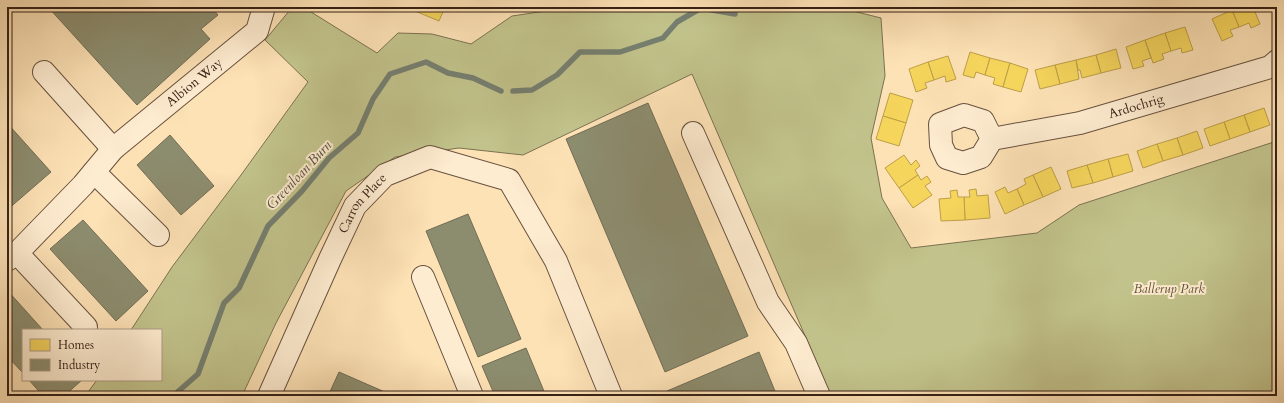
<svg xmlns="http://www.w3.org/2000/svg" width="1284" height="403" viewBox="0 0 1284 403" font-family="Cardo,serif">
<rect width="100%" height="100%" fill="#fde2b6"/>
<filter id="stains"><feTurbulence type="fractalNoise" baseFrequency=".005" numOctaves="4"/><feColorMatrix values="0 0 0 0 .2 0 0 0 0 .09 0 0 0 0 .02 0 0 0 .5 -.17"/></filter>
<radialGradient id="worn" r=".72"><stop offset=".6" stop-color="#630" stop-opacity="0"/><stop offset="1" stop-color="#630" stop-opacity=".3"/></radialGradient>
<path fill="#c2c38c" stroke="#7c7251" d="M288 7H303L377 53 398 33 432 34 471 44 512 16 572 7H837L881 18 885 76 871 138 882 198 911 248 1037 233 1079 205 1277 141V396H831L692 74 523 155 459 148 395 157 346 191 276 323 242 396H85L97 380H161V330H131L172 267 241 175 308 82 265 40 290 10Z"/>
<g fill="#f6d55c" stroke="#bc9f47">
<path d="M417 7H445L439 21 415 11Z"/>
<path d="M1239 7H1253L1260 24 1251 28 1249 23 1239 27 1232 10Z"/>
<path d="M1232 10 1239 27 1230 30 1233 36 1222 41 1212 19Z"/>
<path d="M1185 27 1193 50 1182 53 1181 48 1171 51 1165 33Z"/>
<path d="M1165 33 1171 51 1162 54 1164 59 1153 63 1145 40Z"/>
<path d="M1145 40 1151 58 1142 61 1144 66 1133 69 1126 47Z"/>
<path d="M1116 49 1121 68 1101 73 1096 55Z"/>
<path d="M970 52 990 58 985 75 976 72 974 78 963 75Z"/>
<path d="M1096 55 1101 73 1082 78 1080 70H1078L1076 60Z"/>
<path d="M948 56 956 79 946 82 945 76 934 80 928 62Z"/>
<path d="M990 58 1010 63 1003 87 993 84 995 78 985 75Z"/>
<path d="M1076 60 1079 79 1060 84 1055 65Z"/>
<path d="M928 62 934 80 925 83 927 88 916 92 909 69Z"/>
<path d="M1010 63 1028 69 1021 92 1003 87Z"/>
<path d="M1055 65 1060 84 1040 89 1035 70Z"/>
<path d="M890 93 913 100 906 123 883 116Z"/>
<path d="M1264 108 1270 125 1250 132 1244 115Z"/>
<path d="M1244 115 1250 132 1230 139 1224 122Z"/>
<path d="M883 116 906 123 899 146 876 139Z"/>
<path d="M1224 122 1230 139 1210 146 1204 129Z"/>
<path d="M1197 131 1203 148 1183 155 1177 138Z"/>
<path d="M1177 138 1183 155 1163 161 1157 144Z"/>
<path d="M1157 144 1163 161 1143 168 1137 151Z"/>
<path d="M1128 154 1133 171 1113 177 1108 159Z"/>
<path d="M904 155 911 165 916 160 920 166 915 170 918 175 899 188 885 168Z"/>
<path d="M1108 159 1113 177 1093 183 1087 165Z"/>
<path d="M1087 165 1093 183 1072 188 1067 171Z"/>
<path d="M1051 167 1061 189 1043 197 1033 175Z"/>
<path d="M918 175 921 180 927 176 931 182 925 186 932 195 913 208 899 188Z"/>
<path d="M1033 175 1043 197 1024 205 1017 189 1026 184 1024 179Z"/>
<path d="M1005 187 1008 193 1017 189 1024 205 1005 214 995 192Z"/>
<path d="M976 189 977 196 988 195 990 218 965 220 964 197H970L969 190Z"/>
<path d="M957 190 958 197H964L965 220 941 221 939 199 951 198 950 191Z"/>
</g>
<g fill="#8c8c6e" stroke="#726c54">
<path d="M48 7H211L218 15 201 29 210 39 137 105Z"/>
<path d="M648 103 748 336 665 372 566 139Z"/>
<path d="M7 123 51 172 7 210Z"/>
<path d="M170 135 214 186 181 215 137 165Z"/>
<path d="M468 214 521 339 478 357 426 231Z"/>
<path d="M83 220 148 291 116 321 50 249Z"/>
<path d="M7 290 43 330H23V373L7 356Z"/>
<path d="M526 348 546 396H495L482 366Z"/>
<path d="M759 352 777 396H669L667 391Z"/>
<path d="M339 372 394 396H328Z"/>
<path d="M29 380H82L64 396H43Z"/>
</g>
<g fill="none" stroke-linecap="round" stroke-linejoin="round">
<g stroke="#757f70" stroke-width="5.5">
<path d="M513 91 532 90 557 75 580 52H620L663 38 677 22 701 8 735 14"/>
<path d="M173 396 198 374 224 303 239 288 268 226 302 191 329 158 358 133 373 99 390 74 426 62 448 73 473 78 501 91"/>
</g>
<defs>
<g id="minor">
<path d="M44 72 113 149"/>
<path d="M964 115 983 121 992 139 981 157 963 163 947 158 941 145 940 124Z"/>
<path d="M693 133 768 302 796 343 819 396"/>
<path id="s1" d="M992 139 1080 123 1270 67 1277 61"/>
<path d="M94 172 158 235"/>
<path d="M17 253 86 327"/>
<path id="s2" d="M7 260 17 253 83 185 113 149 257 31 264 7"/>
<path d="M423 277 472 396"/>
<path id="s3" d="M269 396 330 259 355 206 385 175 430 157 509 180 556 261 611 396"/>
</g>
</defs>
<use href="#minor" stroke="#68513e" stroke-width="24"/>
<use href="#minor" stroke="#feecd0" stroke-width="22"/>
</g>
<g text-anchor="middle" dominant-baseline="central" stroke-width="4" stroke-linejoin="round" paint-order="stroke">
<g font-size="13" fill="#362116" stroke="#feecd0">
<text stroke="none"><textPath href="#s2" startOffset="259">Albion Way</textPath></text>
<text stroke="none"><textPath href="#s1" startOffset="148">Ardochrig</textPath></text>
<text stroke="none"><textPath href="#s3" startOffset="215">Carron Place</textPath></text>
</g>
<g font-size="13" font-style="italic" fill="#605239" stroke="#feecd0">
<text x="1169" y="289">Ballerup Park</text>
</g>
<g font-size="14" font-style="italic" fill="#565043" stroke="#feecd0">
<text transform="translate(299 175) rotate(-47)">Greenloan Burn</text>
</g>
</g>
<rect width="1284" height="403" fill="none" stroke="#fde2b6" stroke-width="24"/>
<rect x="8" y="8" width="1268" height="387" fill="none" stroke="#362116" stroke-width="2"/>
<rect x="12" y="12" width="1260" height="379" fill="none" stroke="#362116"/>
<rect x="22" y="329" width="140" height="52" fill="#feecd0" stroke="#ae9b86"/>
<rect x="30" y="339" width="20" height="12" fill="#f6d55c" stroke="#ae9b86"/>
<text x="58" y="349" font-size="12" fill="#362116">Homes</text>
<rect x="30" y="359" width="20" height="12" fill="#8c8c6e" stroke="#ae9b86"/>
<text x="58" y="369" font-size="12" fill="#362116">Industry</text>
<rect width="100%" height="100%" filter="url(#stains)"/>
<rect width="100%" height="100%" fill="url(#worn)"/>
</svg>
